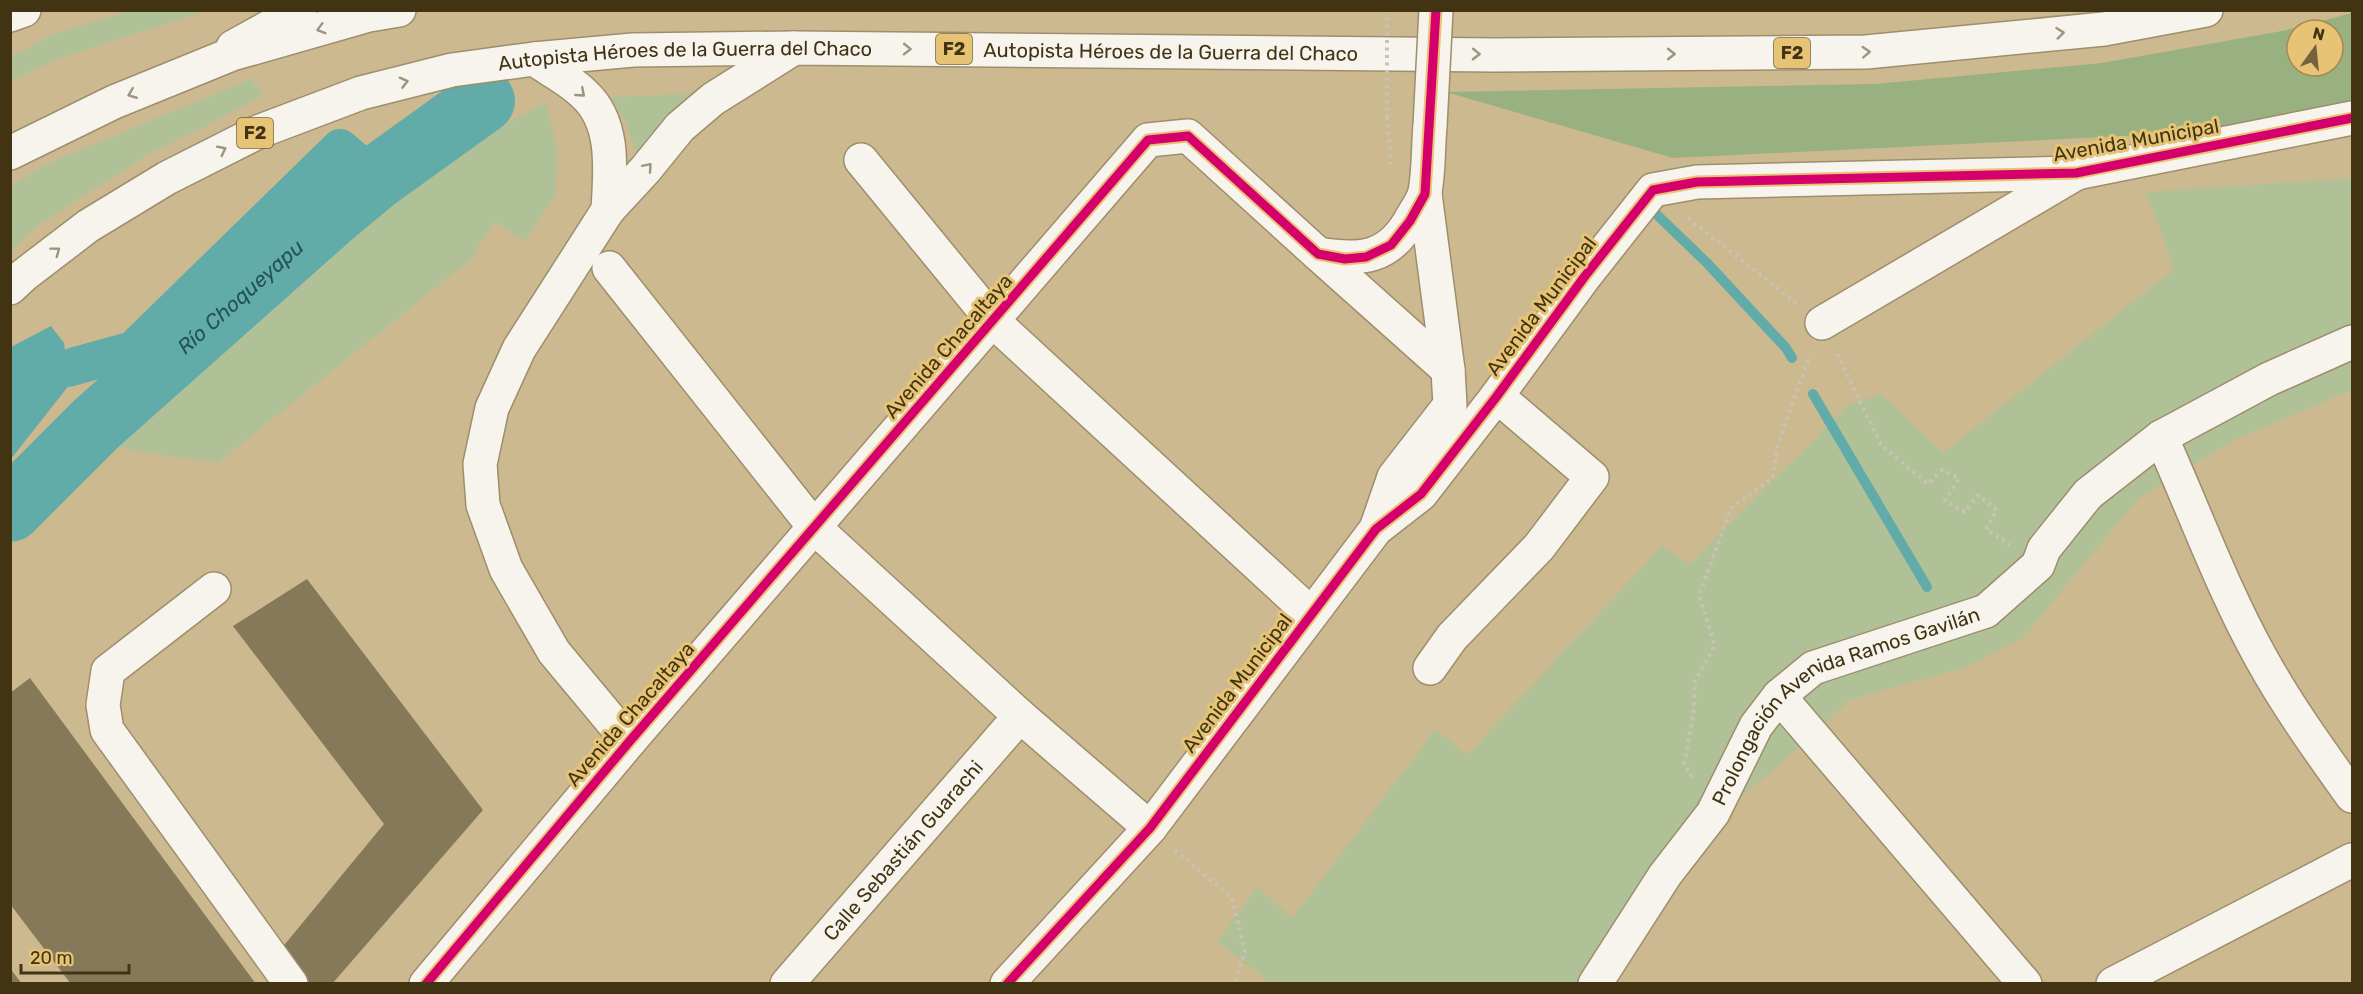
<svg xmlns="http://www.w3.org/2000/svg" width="2363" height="994" viewBox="0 0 2363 994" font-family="Rubik,sans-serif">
<rect width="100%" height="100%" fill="#ccb98f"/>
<g fill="#b1c197">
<path d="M131 11H206L55 60 11 81V57L51 35Z"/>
<path d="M251 79 263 95 214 122 149 154 37 226 11 252V186L42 166Z"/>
<path d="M709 93 638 159 626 123 611 97Z"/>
<path d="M546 102 557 149 556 194 525 241 495 222 471 259 218 463 104 446 275 301 374 211 459 150Z"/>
<path d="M2352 178V390L2236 439 2138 499 2023 638 1964 668 1851 699 1775 769 1658 863 1608 983H1267V980L1217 941 1258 887 1292 918 1436 729 1467 755 1662 546 1689 564 1848 405 1881 394 1943 453 2174 269 2146 192Z"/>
</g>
<path fill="#99b180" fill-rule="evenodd" d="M2352 13V125L1673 158 1446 92 1875 84 2102 63 2282 31ZM2297 30H2333V66H2297Z"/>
<path fill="#61aca9" d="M51 326 64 343 70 384 11 459V347Z"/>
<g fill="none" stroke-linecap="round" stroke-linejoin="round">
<g stroke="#61aca9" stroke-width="10">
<path d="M1652 210 1707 263 1786 348 1792 358"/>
<path d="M1813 394 1927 587"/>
</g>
<path stroke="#61aca9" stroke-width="38" d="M68 368 133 350 340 148 376 178"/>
<path stroke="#61aca9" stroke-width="64" id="s1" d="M10 510 96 424 328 218 376 178 483 101"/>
</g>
<g fill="#86795a">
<path d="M307 579 483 810 332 984H305L276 955 384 824 233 626Z"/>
<path d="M30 678 256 984H71L10 904V693Z"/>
<path d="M10 968 22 984H10Z"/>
</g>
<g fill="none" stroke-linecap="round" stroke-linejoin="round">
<defs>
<g id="minor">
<path d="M10 15 24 10"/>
<path d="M233 47 300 10"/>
<path d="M534 59C550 70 570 80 584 94 616 123 610 172 608 210"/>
<path d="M861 160 993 321 1311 614"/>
<path d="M1318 254 1448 370"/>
<path d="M609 268 815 528 1020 716 1150 828"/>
<path d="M1822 323 2075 174"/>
<path d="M2161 437C2194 510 2222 588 2261 658 2288 707 2320 751 2352 796"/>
<path d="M1376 529 1394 477 1450 405 1448 370 1425 194"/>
<path d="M214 589 108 671 103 705 107 730 291 984"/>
<path d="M1430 668 1452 637 1539 547 1592 477 1497 396"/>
<path d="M1779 696 2025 984"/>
<path d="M629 742 554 652 506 569 483 505 480 464 492 408 519 349 608 210 645 170 680 127 713 99 794 48"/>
<path d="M426 984 629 742 1148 140 1188 136 1318 254C1361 261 1390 259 1412 217 1417 209 1423 200 1425 192 1429 170 1428 147 1430 126"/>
<path id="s2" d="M787 984 1020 716"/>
<path d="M1007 984 1150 828 1376 529 1421 494 1497 396 1585 276 1653 190 1697 182 2076 173 2352 118"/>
<path id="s3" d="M1595 984 1665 875 1713 813 1756 726 1779 696 1813 668 1986 611 2038 565 2044 549 2088 494 2161 437 2269 379 2352 342"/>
<path d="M2113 984 2352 860"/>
</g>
<g id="highway">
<path d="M10 153 114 102 232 54 369 15 399 10"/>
<path id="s4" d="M10 288 24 275 88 226 167 178 258 132 361 93 452 70 534 59 633 50 794 48 1495 55 1866 52 2104 29 2206 10"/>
</g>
</defs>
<use href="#minor" stroke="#9d8e6c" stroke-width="36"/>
<use href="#highway" stroke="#9d8e6c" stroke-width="36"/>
<g stroke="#c9c2b6" stroke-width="4" stroke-dasharray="3 4.5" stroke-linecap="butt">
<path d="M1387 117 1391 164"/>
<path d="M1688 218 1796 303"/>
<path d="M1837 354 1881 445 1928 484 1942 470 1959 478 1945 501 1965 512 1978 495 1997 510 1986 529 2010 545"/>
<path d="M1692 777 1684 764 1693 717 1695 681 1715 645 1699 596 1731 508 1773 478 1778 444 1810 355"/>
<path d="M1175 850 1232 898 1245 952 1234 984"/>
</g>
<use href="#minor" stroke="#f7f4ee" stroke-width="33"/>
<use href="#highway" stroke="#f7f4ee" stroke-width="33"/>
<defs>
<path id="minor-bridge" d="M1430 126 1436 10"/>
</defs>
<use href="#minor-bridge" stroke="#9d8e6c" stroke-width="36" stroke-linecap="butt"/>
<path stroke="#c9c2b6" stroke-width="4" stroke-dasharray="3 4.5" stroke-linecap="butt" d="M1387 10V117"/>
<use href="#minor-bridge" stroke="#f7f4ee" stroke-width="33"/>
<defs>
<g id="cycleway">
<path d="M426 984 629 742 1148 140 1188 136 1318 254 1345 259 1366 257 1391 245 1410 221 1425 194 1436 10"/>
<path d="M1007 984 1150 828 1376 529 1421 494 1497 396 1585 276 1653 190 1697 182 2076 173 2352 118"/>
</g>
</defs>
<use href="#cycleway" stroke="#e6c375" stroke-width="13"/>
<use href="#cycleway" stroke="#d6006c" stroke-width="9"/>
</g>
<defs><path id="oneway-chevron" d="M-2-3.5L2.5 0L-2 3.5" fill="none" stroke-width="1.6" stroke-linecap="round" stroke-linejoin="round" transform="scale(1.5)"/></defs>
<g stroke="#9c9480">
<use href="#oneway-chevron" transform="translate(321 29) rotate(164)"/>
<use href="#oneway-chevron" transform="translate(2060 33) rotate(-6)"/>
<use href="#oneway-chevron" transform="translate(907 49) rotate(1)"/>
<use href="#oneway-chevron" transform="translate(1866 52) rotate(-3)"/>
<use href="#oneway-chevron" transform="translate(1476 54) rotate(1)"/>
<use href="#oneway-chevron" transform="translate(1671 54)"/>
<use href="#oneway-chevron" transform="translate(404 82) rotate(-14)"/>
<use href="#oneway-chevron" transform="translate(581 93) rotate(41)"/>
<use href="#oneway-chevron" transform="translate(132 94) rotate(158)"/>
<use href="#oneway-chevron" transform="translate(222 150) rotate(-27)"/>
<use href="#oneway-chevron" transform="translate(648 167) rotate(-49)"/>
<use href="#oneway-chevron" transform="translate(56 251) rotate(-37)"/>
</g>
<g text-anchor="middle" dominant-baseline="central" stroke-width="6" stroke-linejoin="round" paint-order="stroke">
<g fill="#e6c375" stroke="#735f30" stroke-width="1.5">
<rect x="936" y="34" width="36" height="30" rx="4.5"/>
<rect x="1774" y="38" width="36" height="30" rx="4.5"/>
<rect x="237" y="118" width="36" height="30" rx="4.5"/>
</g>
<g font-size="18" font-weight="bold" fill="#423413">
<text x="954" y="49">F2</text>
<text x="1792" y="53">F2</text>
<text x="255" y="133">F2</text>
</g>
<g font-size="20" fill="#423413" stroke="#e6c375">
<text stroke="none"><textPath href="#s4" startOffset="1218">Autopista Héroes de la Guerra del Chaco</textPath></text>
<text stroke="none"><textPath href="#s4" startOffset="732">Autopista Héroes de la Guerra del Chaco</textPath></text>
<text transform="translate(2136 140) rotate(-10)">Avenida Municipal</text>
<text transform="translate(1541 306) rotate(-53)">Avenida Municipal</text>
<text transform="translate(948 346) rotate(-49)">Avenida Chacaltaya</text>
<text transform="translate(1237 683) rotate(-53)">Avenida Municipal</text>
<text stroke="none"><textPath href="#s3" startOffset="390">Prolongación Avenida Ramos Gavilán</textPath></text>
<text transform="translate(630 714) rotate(-49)">Avenida Chacaltaya</text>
<text stroke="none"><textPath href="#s2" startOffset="177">Calle Sebastián Guarachi</textPath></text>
</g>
<g font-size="21" font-style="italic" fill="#235358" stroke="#e6c375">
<text stroke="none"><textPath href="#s1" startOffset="314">Río Choqueyapu</textPath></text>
</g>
</g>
<rect width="2363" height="994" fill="none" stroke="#423413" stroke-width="24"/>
<g transform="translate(2315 48) rotate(15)"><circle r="28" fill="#e6c375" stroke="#a48a4e" stroke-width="1.5"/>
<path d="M0-4.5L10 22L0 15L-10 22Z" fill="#72633e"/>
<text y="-9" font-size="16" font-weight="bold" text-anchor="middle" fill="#423413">N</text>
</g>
<path d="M21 964v9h108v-9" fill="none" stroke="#423413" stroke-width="3"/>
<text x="30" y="964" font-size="18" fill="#423413" stroke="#e6c375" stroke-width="4.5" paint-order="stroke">20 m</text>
</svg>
